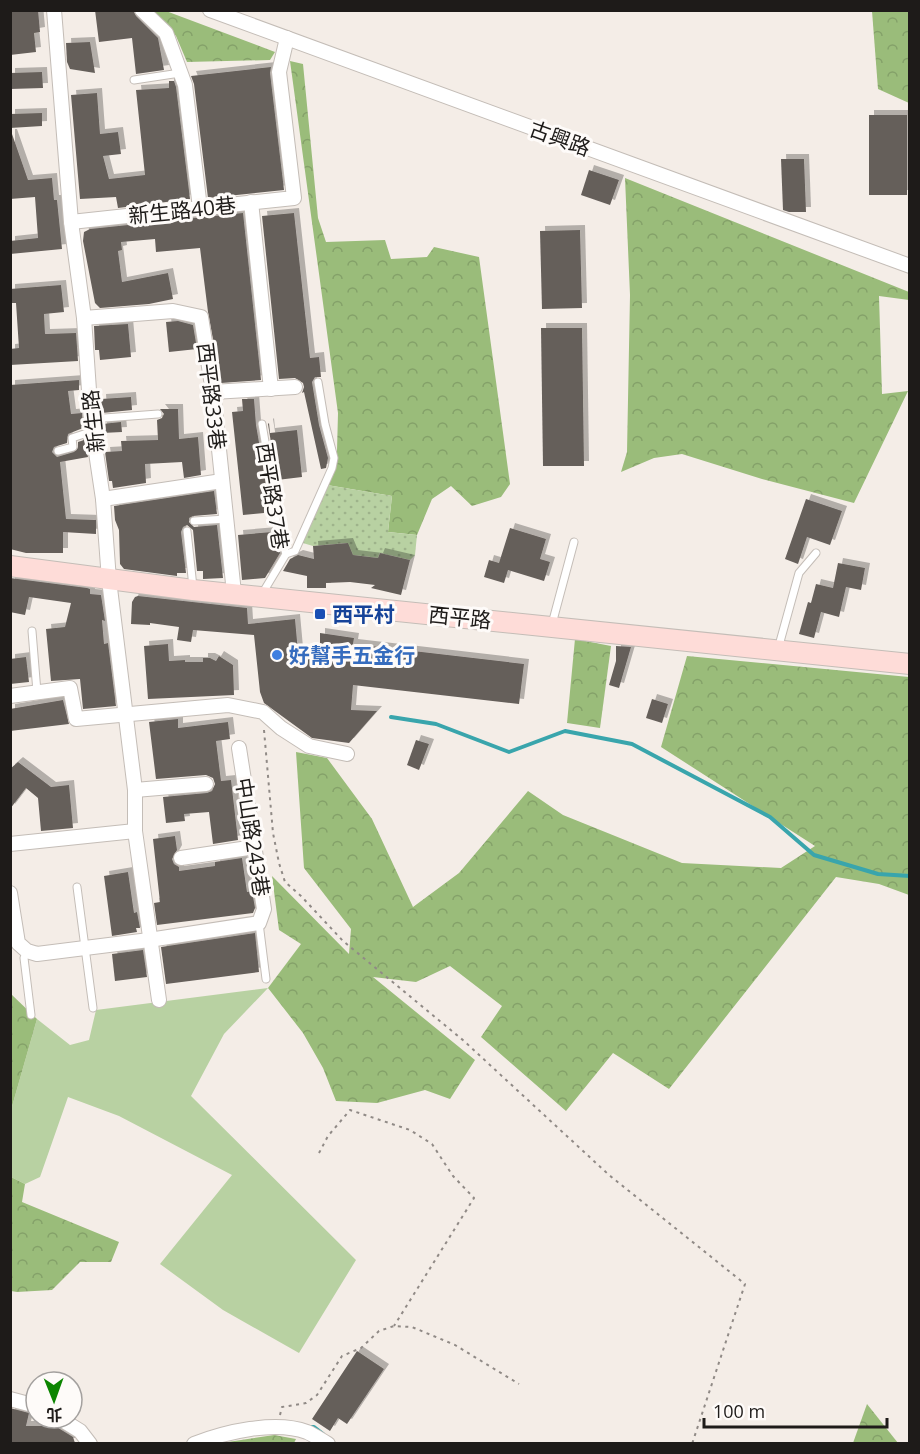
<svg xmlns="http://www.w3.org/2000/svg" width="920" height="1454" viewBox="0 0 920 1454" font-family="'Open Sans','Noto Sans TC',sans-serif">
<defs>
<pattern id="forest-crowns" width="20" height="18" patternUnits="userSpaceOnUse" patternTransform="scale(1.5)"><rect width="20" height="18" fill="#9abc7a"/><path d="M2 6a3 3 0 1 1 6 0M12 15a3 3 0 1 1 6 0" fill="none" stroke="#84a169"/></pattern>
<pattern id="garden-dots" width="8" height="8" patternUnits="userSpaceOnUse" patternTransform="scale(1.5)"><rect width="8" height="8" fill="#b8d1a2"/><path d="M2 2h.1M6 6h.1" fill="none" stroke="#9eb38b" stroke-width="1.8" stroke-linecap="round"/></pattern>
<filter id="shadow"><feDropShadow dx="5" dy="-5" stdDeviation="0" flood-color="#0004"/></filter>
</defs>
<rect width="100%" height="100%" fill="#f4ede7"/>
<path fill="#b8d1a2" d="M268 988 224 1034 191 1096 356 1260 299 1353 223 1310 160 1264 232 1175 119 1116 68 1097 40 1177 25 1184 11 1177V1110L37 1019 70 1045 89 1040 96 1010Z"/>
<g fill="url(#forest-crowns)">
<path d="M152 11H166L275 52 270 60 187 62 176 36Z"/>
<path d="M872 11H909V103L878 89Z"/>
<path d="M290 61 303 64 318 218 326 242 385 240 391 259 427 257 434 247 479 257 510 484 501 497 472 506 451 486 432 499 417 535 388 532 392 496 327 485 337 451 338 413Z"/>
<path d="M625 178 909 292V300L879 296 882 394 908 391 854 503 762 479 682 454 654 458 621 472 627 452 630 295Z"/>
<path d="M575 639 611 646 600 728 567 723Z"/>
<path d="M687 656 909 677V895L879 884 836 877 669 1089 613 1053 566 1111 481 1037 502 1006 450 966 416 982 373 977 475 1060 450 1099 425 1090 377 1103 336 1101 323 1068 303 1033 268 988 301 944 279 930 272 876 349 954 351 929 304 868 296 752 327 758 372 819 413 907 459 873 528 791 563 815 682 863 781 868 815 846 661 747Z"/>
<path d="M11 994 37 1019 11 1110Z"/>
<path d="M11 1177 25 1184 22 1202 119 1242 111 1262H80L52 1290 17 1292 11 1291Z"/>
<path d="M867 1404 898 1443H853Z"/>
<path d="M274 1435 296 1439 294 1443H221Z"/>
</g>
<path fill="url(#garden-dots)" d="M327 485 392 496 388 532 417 535 415 555 410 560 380 553 378 558 353 555 347 543 313 546 296 541Z"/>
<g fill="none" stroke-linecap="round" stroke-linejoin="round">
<g stroke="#39a5ac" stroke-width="4">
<path d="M391 717 436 724 509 752 565 731 632 744 770 817 814 855 878 874 910 876"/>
<path d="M309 1427H314L323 1434"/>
</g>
</g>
<g fill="#655f5a" filter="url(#shadow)">
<path d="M10 10H38L40 32 34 33 36 52 10 55Z"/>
<path d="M95 10H133L136 16 158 38 164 70 136 74 132 38 99 42Z"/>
<path d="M90 42 95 73 70 69 67 62 66 43Z"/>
<path d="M271 67 270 73 284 190 208 198 194 84 191 76Z"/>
<path d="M42 72 43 88 10 89V73Z"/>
<path d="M169 81H174L176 87 190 199 118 208 116 197 80 199 71 95 97 93 100 134 118 132 121 154 103 156 109 179 145 175 136 90 169 88Z"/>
<path d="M42 113V126L10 128V114Z"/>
<rect x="869" y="115" width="38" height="80"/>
<path d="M10 134H12L28 180 52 178 54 200H57L62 249 10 254V241L38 238 35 197 10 199Z"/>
<path d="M781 159H804L806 212H789L783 210Z"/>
<path d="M589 170 619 180 610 205 581 195Z"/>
<path d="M243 213 261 380 221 383 208 312 200 248 156 252 155 239 121 242 122 250 118 251 122 282 168 273 173 299 149 304 100 308 95 303 83 241 84 232 90 229Z"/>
<path d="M294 213 310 358 319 357 321 377H315L312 382 319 425 328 458 326 468 321 469 304 392 302 393 304 387 303 383 295 378 279 379 262 216Z"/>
<path d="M580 230 582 308 542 309 540 231Z"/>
<path d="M61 285 64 312 44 314 45 334 76 333 78 361 10 365V349L19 348 16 303H10V289Z"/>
<path d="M178 321 193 325 197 349 169 352 166 322Z"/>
<path d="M128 324 131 357 100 360 99 350H95L94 326Z"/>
<path d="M541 328H582L584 466H543Z"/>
<path d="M79 380V390L68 391 71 414 82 413 83 428 68 434 67 443 54 447 52 452 57 457 74 452 78 448V442L84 440 88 457 60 462 66 519 96 520V534L63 532V553H26L10 549V385Z"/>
<path d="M131 397 132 410 102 413 101 399Z"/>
<path d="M242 399H254L256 425 267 489 269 505 264 506V513L243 515 232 412 243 411Z"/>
<path d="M160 409H178L179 439 198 437 201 475 184 478 182 462 145 464 146 483 113 488 112 481H109L105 452 122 451 121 441 158 440 157 420 162 418 164 414Z"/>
<path d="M121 422 122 432 102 433V424Z"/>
<path d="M269 423 270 433 297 430 302 477 277 480 268 424Z"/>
<path d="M214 491 217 514 193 516 189 518V522L194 527 217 525 223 578 203 579V571H197L193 530 187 525 183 527 181 532 186 573H177V576L124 569 120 564 119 530 115 520 114 506Z"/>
<path d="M806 499 842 511 830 545 807 537 798 564 785 559Z"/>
<path d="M510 528 546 539 540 559 550 562 544 581 508 570 504 583 484 577 489 560 499 563Z"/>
<path d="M272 532 273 549 279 550 280 553 265 578 242 580 238 535Z"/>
<path d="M348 543 353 555 378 558 380 553 410 560 401 595 371 588 375 585 350 582 326 583V588H307V576L283 571 290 559 298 555 314 559 313 546Z"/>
<path d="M838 563 865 568 861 590 846 587 839 617 821 612 814 638 799 634 808 602 811 603 816 584 833 588Z"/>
<path d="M10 578 87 588 90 589V594L101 595 105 621 102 620 104 644 108 643 116 706 83 709 80 679 51 681 46 629 65 627 71 603 29 597 25 615 10 612Z"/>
<path d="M138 596 247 608 248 624 295 619 298 652 320 650V633L354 638 353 644 524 664 519 704 353 685 351 710 377 711 349 743 312 738 264 703 260 692 254 635 193 630 191 642 177 640 179 627 150 623V625L131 624 132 602 135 597Z"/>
<path d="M168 644 169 661 185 660V662H203V658H210L216 661 219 656 233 665 234 695 148 699 144 646Z"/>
<path d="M616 646 631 647 619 688 609 685 616 661Z"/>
<path d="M26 657 29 682 10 684V659Z"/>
<path d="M652 699 668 704 662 723 646 718Z"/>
<path d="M63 700 69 724 10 731V709Z"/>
<path d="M178 719V728L228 722 230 739 216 741 221 781 231 780 238 840 213 844 209 812 184 814 185 821 166 823 163 797 207 793 212 791 215 784 213 778 206 775 156 779 149 722Z"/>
<path d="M416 740 429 744 419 770 407 765Z"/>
<path d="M18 762 51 787 69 785 73 828 41 831 38 798 26 788 10 809V769Z"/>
<path d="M175 836 177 850 172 859 174 864 179 867V871L215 866V862L242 858 247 892 252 891 255 908 253 913 157 925 154 903 160 902 153 839Z"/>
<path d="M128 872 134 913 137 912 140 928H136L137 932 112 936 104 876Z"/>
<path d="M255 933 259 972 166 984 161 947Z"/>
<path d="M143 950 147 977 115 981 112 954Z"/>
<path d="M357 1351 384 1369 347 1424 338 1418 330 1431 312 1419Z"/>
<path d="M10 1408 29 1413 26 1426H55L73 1437 75 1443H10Z"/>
</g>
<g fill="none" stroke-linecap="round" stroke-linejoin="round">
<defs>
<g id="service">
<path d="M134 80 180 73"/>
<path d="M91 419 158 414"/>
<path d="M58 451 73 447 72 438 93 431"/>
<path d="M194 521 226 519"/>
<path d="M187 531 193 587"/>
<path d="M286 554 295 551 332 468 334 458 325 424 318 382"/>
<path d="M262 594 286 554 276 523 273 488 262 424"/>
<path d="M552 624 574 542"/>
<path d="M32 631 37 692"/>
<path d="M778 649 799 573 816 553"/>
<path d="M77 887 93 1008"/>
<path d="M259 923 266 979"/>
<path d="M27 951 24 958 31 1015"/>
</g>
<g id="minor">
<path d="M54 10 71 222 84 318 91 419 103 499 109 580 135 790V831L159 1000"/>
<path d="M142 10 166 33 185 85 200 208"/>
<path d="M210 10 910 266"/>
<path d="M251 202 271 389"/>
<path d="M71 222 294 198 279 72 287 38"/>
<path d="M84 318 173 311 201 317 213 392 234 593"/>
<path d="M213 392 295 387"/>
<path d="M103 499 222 481"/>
<path d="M10 696 70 688 76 719 228 705 263 712 281 728 309 746 347 754"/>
<path d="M135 790 206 784"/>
<path d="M10 844 135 831"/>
<path d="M181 858 255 847"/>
<path d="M10 893 18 943 27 951 37 954 149 940 259 923 264 909 239 748"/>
<path d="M10 1399 36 1406"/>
<path d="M59 1418 80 1431 90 1444"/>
<path d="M194 1444C225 1432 275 1420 307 1432 314 1435 321 1440 328 1444"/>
</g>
<path id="secondary" d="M10 566 193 590 910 664"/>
</defs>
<use href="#service" stroke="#c4bdb7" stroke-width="9"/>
<use href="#minor" stroke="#c4bdb7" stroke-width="16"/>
<use href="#secondary" stroke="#c4bdb7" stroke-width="22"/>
<g stroke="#908a86" stroke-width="2" stroke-dasharray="3 4.5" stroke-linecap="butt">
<path d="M264 730 273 833 279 863 285 882 301 896 343 941 464 1041 609 1175 745 1284 692 1444"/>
<path d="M319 1153 328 1136 350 1110 410 1130 432 1144 453 1176 474 1198 394 1326"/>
<path d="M280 1415 282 1407 306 1403 317 1395 342 1356 361 1348 379 1331 394 1326 412 1327 455 1345 519 1384"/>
</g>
<use href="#service" stroke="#fff" stroke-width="7"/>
<use href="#minor" stroke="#fff" stroke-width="14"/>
<use href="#secondary" stroke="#fedcd8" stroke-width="20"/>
</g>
<rect fill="#1a4fb4" stroke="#fefbf9" stroke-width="2" x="314" y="608" width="12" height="12" rx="3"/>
<circle fill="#3f7fe0" stroke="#fefbf9" stroke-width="2" cx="277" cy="655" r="6"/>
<g text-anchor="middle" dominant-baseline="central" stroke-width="6" stroke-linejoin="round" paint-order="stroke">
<g font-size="21" fill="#1e1b19" stroke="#fefbf9">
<text transform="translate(560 138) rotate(20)">古興路</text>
<text transform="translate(182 210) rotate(-6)">新生路40巷</text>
<text transform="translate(212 396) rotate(83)">西平路33巷</text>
<text transform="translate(93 421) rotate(-96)">新生路</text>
<text transform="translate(273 496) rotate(81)">西平路37巷</text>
<text transform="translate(460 617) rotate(6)">西平路</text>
<text transform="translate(253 837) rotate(81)">中山路243巷</text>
</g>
<g font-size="21" font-weight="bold" fill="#164399" stroke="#fefbf9" text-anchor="start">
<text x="332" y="614">西平村</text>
</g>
<g font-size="21" font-weight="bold" fill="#366cbe" stroke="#fefbf9" text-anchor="start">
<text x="289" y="655">好幫手五金行</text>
</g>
</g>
<rect width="920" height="1454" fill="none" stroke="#1e1b19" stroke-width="24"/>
<g transform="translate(54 1400) rotate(179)"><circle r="28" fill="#fefbf9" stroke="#a4a19f" stroke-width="1.5"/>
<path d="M0-4.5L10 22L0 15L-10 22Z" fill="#0c8501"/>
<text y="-9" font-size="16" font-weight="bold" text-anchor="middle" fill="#1e1b19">北</text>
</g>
<path d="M704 1418v9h183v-9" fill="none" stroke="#1e1b19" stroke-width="3"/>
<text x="713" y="1418" font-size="18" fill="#1e1b19" stroke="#fefbf9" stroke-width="4.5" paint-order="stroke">100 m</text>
</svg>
